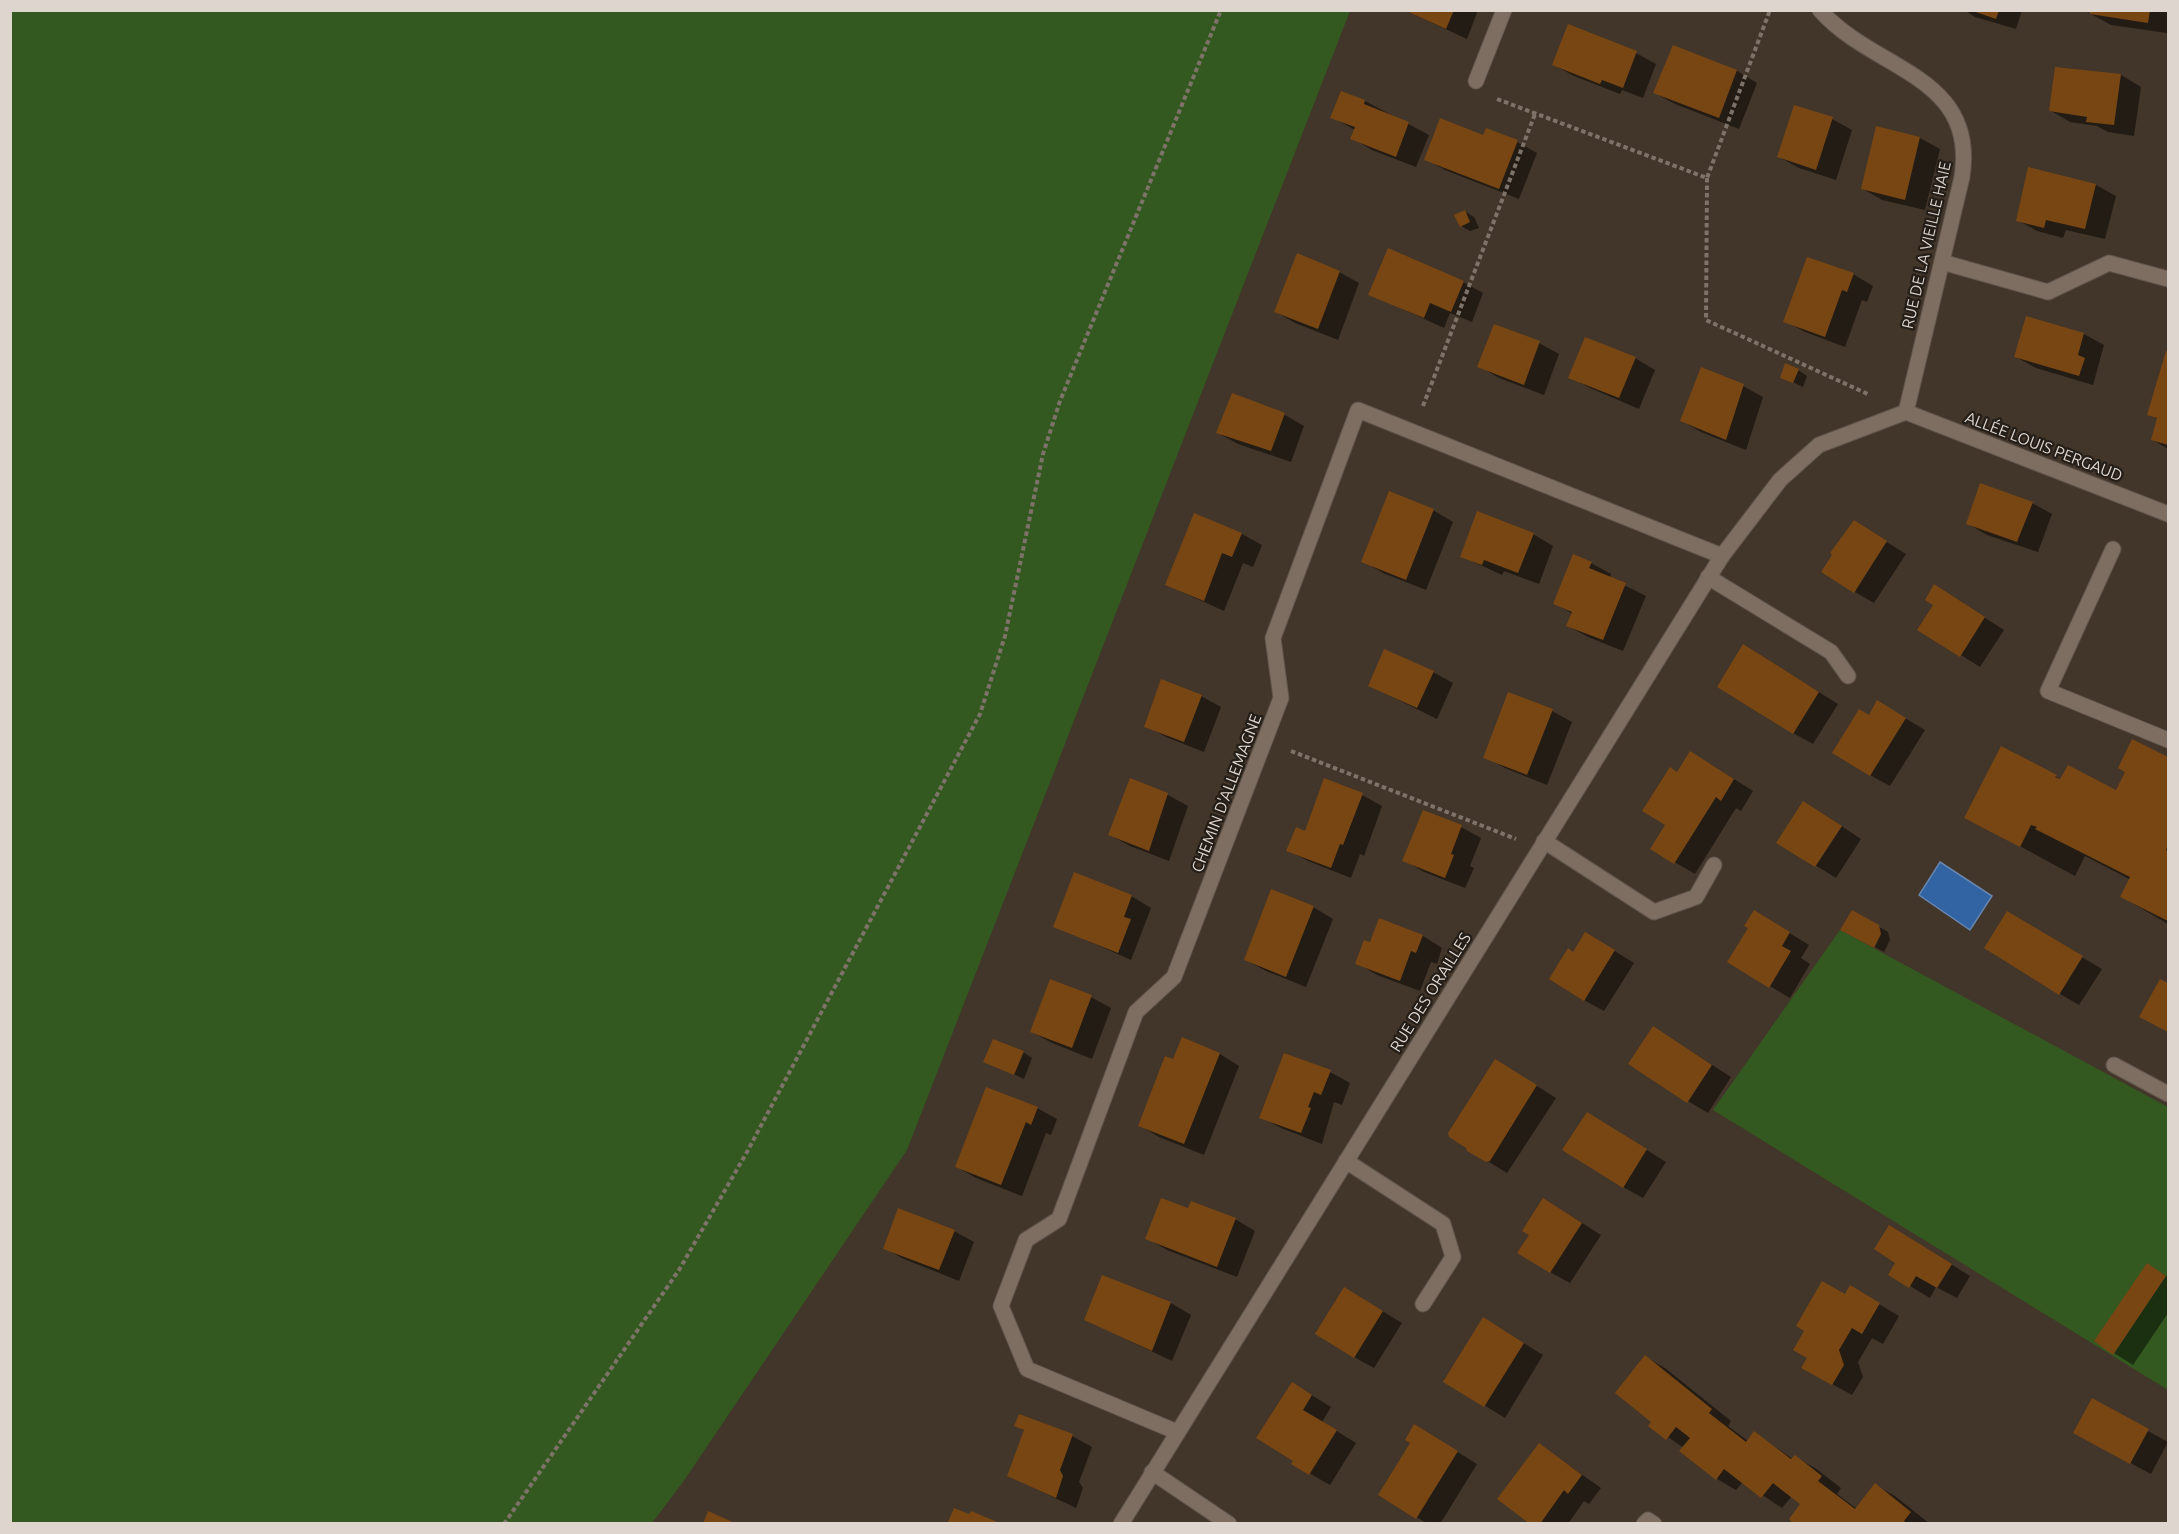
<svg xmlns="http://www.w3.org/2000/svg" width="2179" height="1534" viewBox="0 0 2179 1534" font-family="Ubuntu,sans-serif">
<rect width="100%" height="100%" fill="#423529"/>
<g fill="#345920">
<path d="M10 11H1350L907 1150 683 1482 652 1523H11Z"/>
<path d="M1840 930 2168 1107V1390L1713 1110Z"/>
</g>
<path fill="#3264a3" stroke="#6686b0" stroke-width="1.5" d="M1940 862 1992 896 1970 930 1919 895Z"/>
<g fill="#0007">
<path d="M1404 10H1478L1467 39Z"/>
<path d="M1964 10H2022L2016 29 1975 17Z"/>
<path d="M2092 10H2168L2167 33 2111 25 2091 14Z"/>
<path d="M1569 26 1636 53 1656 64 1643 98 1622 90 1620 94 1574 76 1554 65Z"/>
<path d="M1673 47 1737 71 1757 83 1739 129 1675 104 1655 93Z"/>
<path d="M2056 69 2121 75 2141 87 2134 136 2108 132 2097 126 2070 122 2051 111Z"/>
<path d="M1341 92 1365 101 1429 135 1416 167 1372 150 1352 138 1355 130 1332 117Z"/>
<path d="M1832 119 1852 130 1836 180 1799 168 1779 157Z"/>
<path d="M1877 128 1920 138 1940 149 1925 210 1882 200 1863 189Z"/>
<path d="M1484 137 1517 142 1537 153 1519 199 1445 170 1426 159Z"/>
<path d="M2096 185 2116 196 2105 239 2066 230 2063 238 2037 231 2017 220Z"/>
<path d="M1464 211 1474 217 1479 228 1470 231 1461 226Z"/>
<path d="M1339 272 1359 283 1338 340 1295 323 1276 312Z"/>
<path d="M1853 274 1873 286 1867 302 1862 300 1845 347 1805 332 1785 321Z"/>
<path d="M1463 282 1483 293 1472 322 1450 313 1444 328 1370 294Z"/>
<path d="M2084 334 2104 345 2093 385 2036 368 2016 357Z"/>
<path d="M1539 343 1559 354 1544 395 1499 378 1479 366Z"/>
<path d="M2167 353 2168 354V449L2153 440 2158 419 2149 414Z"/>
<path d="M1635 358 1655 370 1639 409 1590 388 1570 377Z"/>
<path d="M1798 370 1807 376 1803 387 1782 377Z"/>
<path d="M1743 386 1763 397 1746 450 1701 432 1682 421Z"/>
<path d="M1232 395 1285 415 1304 426 1291 462 1238 444 1218 433Z"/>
<path d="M2032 503 2052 514 2038 552 1987 535 1967 523Z"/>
<path d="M1433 510 1453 522 1426 590 1383 573 1363 561Z"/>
<path d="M1195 515 1242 534 1262 545 1253 567 1243 563 1224 611 1167 585Z"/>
<path d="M1533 534 1553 546 1539 584 1504 571 1502 575 1461 556Z"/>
<path d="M1874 534 1906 554 1874 603 1855 592Z"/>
<path d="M1591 563 1611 574 1610 578 1646 596 1623 651 1588 637 1568 626 1573 614 1555 604Z"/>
<path d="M1954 598 2004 630 1980 667 1961 655Z"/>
<path d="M1764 658 1838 704 1813 744 1793 733Z"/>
<path d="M1433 672 1453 683 1437 719 1370 686Z"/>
<path d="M1201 696 1221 707 1204 752 1166 737 1146 726Z"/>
<path d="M1552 711 1572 722 1547 785 1505 768 1485 757Z"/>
<path d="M1898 714 1925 730 1890 786 1870 775 1869 717Z"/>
<path d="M2133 741 2168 759V924L2122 897 2131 880 2085 856 2075 876 1966 817 2001 748 2062 780 2117 792 2127 771Z"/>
<path d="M1710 764 1753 791 1741 811 1736 808 1695 874 1652 849Z"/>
<path d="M1131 780 1168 795 1188 806 1169 861 1130 846 1110 835Z"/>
<path d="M1325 780 1362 795 1382 806 1364 856 1360 854 1351 878 1308 861 1288 850 1306 833Z"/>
<path d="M1823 814 1861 839 1836 878 1778 842Z"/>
<path d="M1461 827 1481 838 1470 866 1474 868 1465 888 1424 872 1404 860Z"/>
<path d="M1131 896 1151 908 1131 960 1055 926Z"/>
<path d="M1313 907 1333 919 1306 987 1266 971 1246 960Z"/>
<path d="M1755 912 1809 945 1801 958 1810 964 1790 998 1729 962 1750 928Z"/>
<path d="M1852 912 1888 932 1890 940 1884 952 1842 929Z"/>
<path d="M2007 913 2102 969 2079 1005 2060 994Z"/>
<path d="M1380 920 1423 936 1442 948 1437 964 1431 962 1420 991 1377 975 1357 963 1371 944Z"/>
<path d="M1605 945 1634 963 1604 1011 1584 1000 1573 953Z"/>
<path d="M2161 981 2168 985V1031L2141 1016Z"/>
<path d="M1091 997 1111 1008 1092 1059 1052 1043 1032 1032Z"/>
<path d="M1654 1028 1731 1077 1708 1113 1688 1101Z"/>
<path d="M1023 1052 1032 1058 1024 1079 985 1061Z"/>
<path d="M1220 1054 1239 1066 1204 1155 1159 1137 1139 1125 1174 1061Z"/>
<path d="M1330 1072 1350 1083 1342 1105 1334 1102 1322 1144 1281 1128 1261 1117Z"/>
<path d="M1515 1072 1556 1098 1507 1173 1469 1150Z"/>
<path d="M1037 1108 1057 1119 1051 1135 1046 1133 1022 1196 976 1178 957 1167Z"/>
<path d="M1607 1125 1666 1162 1643 1198 1623 1187Z"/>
<path d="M1189 1210 1235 1219 1255 1231 1237 1277 1167 1250 1147 1238Z"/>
<path d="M1563 1211 1601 1235 1570 1283 1550 1272Z"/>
<path d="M954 1231 974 1242 959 1281 904 1259 884 1248Z"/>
<path d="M1909 1238 1970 1276 1957 1298 1936 1287 1930 1298 1890 1274Z"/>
<path d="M2148 1265 2168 1277V1313L2133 1365 2114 1353Z"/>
<path d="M1103 1277 1171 1303 1191 1315 1172 1361 1086 1320Z"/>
<path d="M1850 1287 1899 1316 1883 1344 1872 1338 1858 1362 1863 1377 1852 1395 1803 1368Z"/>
<path d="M1364 1300 1402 1323 1374 1368 1354 1357Z"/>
<path d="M1503 1330 1543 1355 1505 1418 1445 1381Z"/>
<path d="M1645 1357 1665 1368 1731 1421 1728 1426 1748 1441 1754 1433 1793 1459 1795 1457 1815 1468 1841 1488 1837 1494 1857 1509 1875 1485 1895 1496 1930 1524H1797L1802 1504 1792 1496 1782 1508 1743 1482 1736 1490 1717 1479 1684 1448 1650 1425 1653 1421Z"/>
<path d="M1293 1384 1331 1407 1322 1422 1356 1443 1330 1485 1293 1464Z"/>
<path d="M2093 1401 2168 1442 2151 1474 2095 1444Z"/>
<path d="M1016 1425 1072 1436 1092 1447 1079 1482 1083 1488 1076 1508 1009 1476 1025 1431Z"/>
<path d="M1435 1438 1477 1464 1440 1524H1428L1380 1495Z"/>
<path d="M1540 1445 1601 1488 1589 1504 1584 1501 1568 1524H1533Z"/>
</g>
<g fill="#784613">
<path d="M1404 10H1454L1446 29Z"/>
<path d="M1970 10H1999L1996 19Z"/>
<path d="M2090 10H2150L2148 23 2090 14Z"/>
<path d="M1568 24 1637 51 1623 88 1602 80 1600 84 1552 65Z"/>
<path d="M1673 45 1737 70 1719 118 1653 93Z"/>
<path d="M2055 67 2121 74 2114 125 2086 122 2087 117 2049 111Z"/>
<path d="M1341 91 1365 100 1364 104 1409 122 1396 157 1350 139 1355 127 1330 118Z"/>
<path d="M1794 105 1833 117 1816 170 1777 157Z"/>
<path d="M1440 118 1483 135 1486 128 1518 140 1499 189 1424 160Z"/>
<path d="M1876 126 1920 137 1905 200 1861 189Z"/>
<path d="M2028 167 2096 184 2085 229 2046 220 2044 228 2016 221Z"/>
<path d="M1465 210 1470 222 1460 227 1454 215Z"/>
<path d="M1388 248 1464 281 1451 312 1430 303 1424 318 1368 295Z"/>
<path d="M1297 253 1340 271 1318 329 1274 312Z"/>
<path d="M1807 257 1854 273 1847 292 1842 290 1825 337 1783 322Z"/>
<path d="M2026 316 2084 333 2078 355 2085 358 2079 376 2014 357Z"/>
<path d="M1494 324 1540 341 1524 385 1477 367Z"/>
<path d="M1585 337 1636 357 1619 398 1568 378Z"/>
<path d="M2166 351 2168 352V445L2151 440 2157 418 2147 415Z"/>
<path d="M1785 363 1799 369 1793 383 1780 378Z"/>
<path d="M1701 367 1744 384 1726 440 1680 421Z"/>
<path d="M1232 393 1285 413 1271 451 1216 433Z"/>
<path d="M1980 483 2033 502 2017 542 1966 524Z"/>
<path d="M1389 491 1434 509 1406 580 1361 562Z"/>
<path d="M1477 511 1534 533 1518 573 1484 560 1482 565 1460 557Z"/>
<path d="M1194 513 1242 533 1232 557 1222 553 1204 601 1165 585Z"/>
<path d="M1854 520 1887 541 1854 593 1821 572 1832 555 1830 553Z"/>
<path d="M1573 554 1592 562 1589 568 1626 583 1603 640 1566 626 1572 612 1553 604Z"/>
<path d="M1934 584 1985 617 1960 657 1917 630 1933 605 1925 600Z"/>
<path d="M1743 644 1819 692 1793 734 1717 687Z"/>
<path d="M1384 649 1434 671 1417 708 1368 686Z"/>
<path d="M1161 679 1202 695 1184 742 1144 727Z"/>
<path d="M1508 692 1553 709 1527 775 1483 758Z"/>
<path d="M1877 700 1906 718 1870 776 1832 753 1859 709 1869 715Z"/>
<path d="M2132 739 2168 757V844L2166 850 2168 851V921L2120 897 2130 877 2035 829 2037 827 2031 825 2020 847 1964 818 2001 746 2057 775 2055 777 2060 779 2068 765 2116 790 2125 772 2118 768Z"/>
<path d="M1690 751 1734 779 1721 801 1716 797 1674 864 1650 849 1665 825 1642 811 1670 767 1677 772Z"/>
<path d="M1130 778 1168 793 1149 851 1108 835Z"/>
<path d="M1324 778 1363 793 1343 845 1340 844 1331 868 1286 851 1296 827 1305 831Z"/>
<path d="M1803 801 1842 826 1815 867 1776 843Z"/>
<path d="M1423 810 1462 825 1451 854 1454 855 1445 878 1402 861Z"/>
<path d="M1074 872 1132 895 1124 917 1131 919 1118 953 1053 927Z"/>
<path d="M1271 889 1314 906 1286 977 1244 960Z"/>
<path d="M1754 910 1790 932 1782 946 1791 951 1769 988 1727 962 1748 928 1744 926Z"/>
<path d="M1852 910 1879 925 1881 934 1874 948 1840 930Z"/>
<path d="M2007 911 2083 956 2059 995 1984 948Z"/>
<path d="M1379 918 1423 935 1416 953 1411 951 1400 981 1355 964 1364 940 1370 942Z"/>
<path d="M1585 932 1615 950 1584 1001 1549 979 1568 948 1573 952Z"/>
<path d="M1050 979 1092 995 1072 1048 1030 1032Z"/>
<path d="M2160 979 2168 983V1032L2139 1017Z"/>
<path d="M1653 1026 1712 1065 1687 1103 1628 1064Z"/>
<path d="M1182 1037 1220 1053 1184 1144 1138 1126 1165 1056 1173 1059Z"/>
<path d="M993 1039 1024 1051 1014 1075 983 1062Z"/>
<path d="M1284 1053 1331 1070 1321 1095 1314 1092 1308 1107 1311 1108 1301 1133 1259 1118Z"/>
<path d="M1495 1059 1537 1085 1490 1161 1486 1162 1467 1151 1466 1148 1449 1137 1448 1133Z"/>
<path d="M986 1087 1038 1107 1031 1125 1026 1122 1001 1185 955 1167Z"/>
<path d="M1587 1112 1647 1149 1623 1188 1562 1150Z"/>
<path d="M1161 1198 1188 1208 1191 1201 1236 1218 1217 1267 1145 1239Z"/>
<path d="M1543 1198 1582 1223 1550 1273 1517 1253 1529 1235 1522 1231Z"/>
<path d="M898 1208 955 1230 939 1270 883 1249Z"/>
<path d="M1889 1225 1952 1264 1937 1288 1916 1276 1909 1288 1888 1275 1895 1263 1874 1249Z"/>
<path d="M2147 1263 2166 1276 2113 1355 2094 1341Z"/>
<path d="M1102 1275 1171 1302 1152 1351 1084 1320Z"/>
<path d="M1822 1281 1845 1294 1850 1285 1880 1303 1862 1334 1852 1328 1839 1350 1844 1365 1832 1385 1801 1368 1807 1358 1793 1350 1804 1331 1796 1326Z"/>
<path d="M1344 1287 1383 1311 1354 1358 1315 1334Z"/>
<path d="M1483 1317 1524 1343 1484 1407 1443 1382Z"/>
<path d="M1645 1355 1712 1409 1709 1413 1746 1442 1754 1431 1791 1459 1795 1455 1822 1476 1818 1481 1855 1509 1875 1483 1911 1512 1904 1521 1907 1524H1794L1789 1519 1800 1504 1773 1483 1761 1498 1724 1469 1716 1480 1679 1451 1690 1438 1676 1427 1666 1440 1648 1426 1651 1422 1615 1393Z"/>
<path d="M1292 1382 1312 1395 1303 1410 1337 1430 1309 1475 1291 1464 1293 1461 1256 1438Z"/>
<path d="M2092 1398 2149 1429 2130 1464 2073 1433Z"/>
<path d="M1019 1414 1073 1434 1060 1470 1063 1476 1056 1498 1007 1476 1024 1430 1014 1426Z"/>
<path d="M1414 1424 1458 1451 1416 1519 1378 1495 1410 1443 1405 1440Z"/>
<path d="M1539 1443 1582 1475 1568 1494 1564 1490 1540 1524H1530L1497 1499Z"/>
<path d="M954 1508 969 1514 971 1511 1002 1524H947Z"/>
<path d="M708 1511 737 1524H703Z"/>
</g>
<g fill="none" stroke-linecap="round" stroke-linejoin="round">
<defs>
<g id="lane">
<path d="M1942 262 2048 292 2109 263 2168 279"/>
<path d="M2113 549 2048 691 2168 740"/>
<path d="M2114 1065 2168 1094"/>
</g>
<g id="street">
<path d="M1820 10C1873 71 1978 74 1962 177L1906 412"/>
<path d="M1476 81 1504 10"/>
<path d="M1906 412 2168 514"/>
<path d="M1708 577 1831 652 1848 676"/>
<path d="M1544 841 1654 912 1696 897 1714 865"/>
<path d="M1346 1161 1443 1224 1453 1257 1423 1304"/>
<path d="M1177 1432 1027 1369 1001 1306 1026 1240 1059 1219 1136 1012 1174 977 1281 698 1273 638 1358 410 1722 556"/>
<path d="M1152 1472 1229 1524"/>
<path d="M1121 1524 1722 556 1780 480 1819 445 1906 412"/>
<path d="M1644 1524 1648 1520 1654 1524"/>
</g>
</defs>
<use href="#lane" stroke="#5f544a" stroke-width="17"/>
<use href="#street" stroke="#5f544a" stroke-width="17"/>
<g stroke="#7e7369" stroke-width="4" stroke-dasharray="4.5 3" stroke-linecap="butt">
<path d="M1497 99 1707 178 1770 10"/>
<path d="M1707 178 1706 320 1870 395"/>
<path d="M1423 406 1535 114"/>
<path d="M1291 751 1516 839"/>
<path d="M504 1524 679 1270 747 1152 980 714 1005 636 1043 454 1060 401 1221 10"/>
</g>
<use href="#lane" stroke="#7e6e62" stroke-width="15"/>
<use href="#street" stroke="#7e6e62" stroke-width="15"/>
</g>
<g text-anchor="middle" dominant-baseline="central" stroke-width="4.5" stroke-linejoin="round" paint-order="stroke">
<g font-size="16" fill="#ded5ce" stroke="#241e18">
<text transform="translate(1926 245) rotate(-77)">RUE DE LA VIEILLE HAIE</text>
<text transform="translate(2044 446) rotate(21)">ALLÉE LOUIS PERGAUD</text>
<text transform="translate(1226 793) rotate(-69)">CHEMIN D'ALLEMAGNE</text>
<text transform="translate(1430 992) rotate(-58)">RUE DES ORAILLES</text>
</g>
</g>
<rect width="2179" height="1534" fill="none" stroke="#ded5ce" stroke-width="24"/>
</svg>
